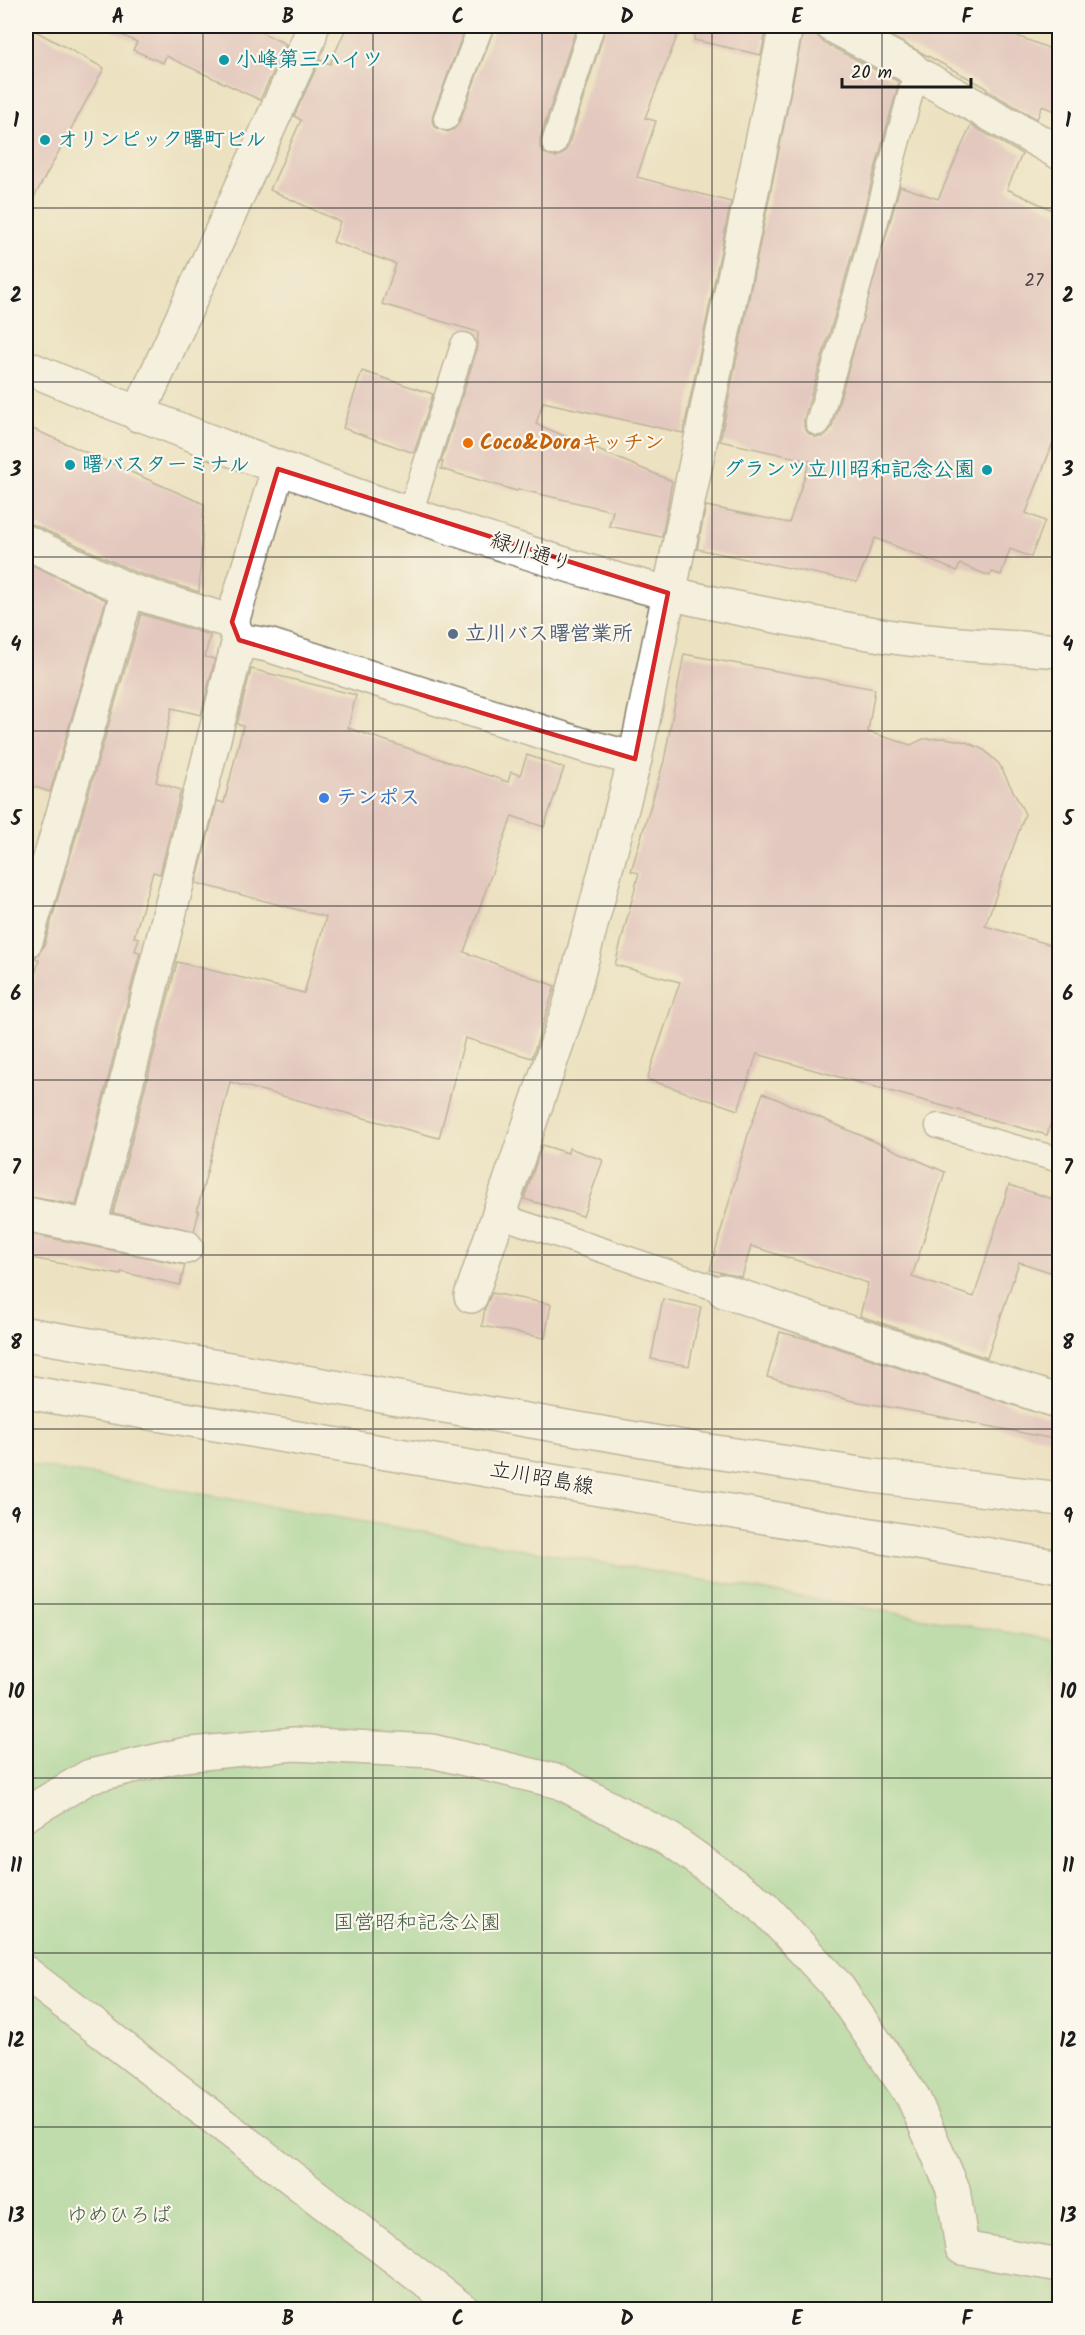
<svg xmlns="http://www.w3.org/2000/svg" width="1085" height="2335" viewBox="0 0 1085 2335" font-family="Kalam,'Klee One',sans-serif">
<rect width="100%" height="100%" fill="#fbf7ec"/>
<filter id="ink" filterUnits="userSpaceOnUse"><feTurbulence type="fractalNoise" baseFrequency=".0167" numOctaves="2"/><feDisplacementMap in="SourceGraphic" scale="12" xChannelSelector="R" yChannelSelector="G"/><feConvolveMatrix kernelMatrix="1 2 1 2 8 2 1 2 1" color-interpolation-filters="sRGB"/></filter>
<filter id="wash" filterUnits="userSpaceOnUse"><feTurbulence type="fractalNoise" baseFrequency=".008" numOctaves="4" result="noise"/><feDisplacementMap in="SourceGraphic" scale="24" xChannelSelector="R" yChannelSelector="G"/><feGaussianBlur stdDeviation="1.35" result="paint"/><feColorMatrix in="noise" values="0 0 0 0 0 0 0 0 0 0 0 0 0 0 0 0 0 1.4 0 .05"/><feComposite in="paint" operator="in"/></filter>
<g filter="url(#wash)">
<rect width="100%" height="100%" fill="#ece2c1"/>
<path fill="#89d593" stroke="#527858" stroke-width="1.5" d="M26 1464 1059 1641V2309H26Z"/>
<g id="blocks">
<g fill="#d8a9bc">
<path d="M26 26 104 68 26 212Z"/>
<path d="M102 26H248L286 44 260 100 166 56 163 63 133 50 137 42Z"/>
<path d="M347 26H466L433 114 432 121 435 127 448 132 454 129 459 123 495 26H577L540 139V147L544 153 556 157 563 154 568 147 606 26H681L645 118 656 121 637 177 731 202 683 433 543 402 536 424 672 481 662 537 609 526 613 511 518 489 517 491 441 469 443 462H441L477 349 478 332 382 304 396 264 333 242 340 222 270 190 301 120 294 116 320 60 330 64Z"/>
<path d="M696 26H767L761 55 694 40Z"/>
<path d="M804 26H814L817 35 824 43 899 82 843 287 804 419V427L808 433 815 437H822L828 433 832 427 900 186 938 199 971 125 1022 154 1007 189 1059 213V427L1026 513 1045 521 1031 557 1010 549 1001 575 992 572 990 576 960 564 957 571 875 538 857 582 697 549 706 506 789 523 810 461 720 441Z"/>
<path d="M872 26H997L1020 37 1059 52V113L1042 106 1037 119 986 90 987 88Z"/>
<path d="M362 371 433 394 414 453 343 428Z"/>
<path d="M26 426 204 504 199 592 135 572 34 525 26 523Z"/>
<path d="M26 562 106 600 50 792 26 784Z"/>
<path d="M141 614 210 635 205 657 215 659 201 715 172 708 156 782 181 790 160 874 153 872 134 937 139 938 135 951 140 952 76 1205 26 1196V1008L39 960 35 958 44 946Z"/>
<path d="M684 654 875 689 868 732 911 745 923 739 945 738 966 742 984 750 999 764 1025 814 985 926 1059 947V1098L1047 1135 757 1054 738 1110 647 1079 680 982 615 965 639 873 631 871 664 761Z"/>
<path d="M251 669 356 695 348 728 508 782 511 772 520 775 527 755 564 768 544 827 512 816 464 952 555 986 532 1058 465 1038 439 1138 230 1082 197 1211H199L194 1231 113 1213 177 962 304 993 326 917 196 883 217 801 224 803 243 726 237 724Z"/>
<path d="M763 1093 945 1172 912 1277 974 1297 1009 1185 1059 1201V1275L1019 1262 987 1358 860 1316 868 1283 751 1246 742 1277 710 1270 749 1131Z"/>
<path d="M542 1145 568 1153 569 1148 603 1160 583 1216 524 1199Z"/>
<path d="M26 1233 185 1265 180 1285 121 1272V1275L26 1257Z"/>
<path d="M492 1293 551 1304 545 1338 482 1326 485 1308Z"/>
<path d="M663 1299 701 1307 689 1366 651 1359Z"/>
<path d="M780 1332 816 1341 1059 1420V1440L917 1412 849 1400 767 1377Z"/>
</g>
</g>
</g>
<g filter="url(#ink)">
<use href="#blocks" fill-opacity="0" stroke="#847f6e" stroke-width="1.5"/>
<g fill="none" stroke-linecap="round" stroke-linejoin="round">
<defs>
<g id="service">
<path d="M446 118 481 26"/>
<path d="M554 143 592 26"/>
<path d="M818 423 857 291 916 73"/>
<path d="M410 514 463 345"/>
<path d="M938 1126 1060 1160"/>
<path d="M500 1213 516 1221 724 1291"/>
</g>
<g id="pedestrian">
<path d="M26 1814 90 1776 182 1755 294 1744 432 1751 560 1782 669 1839 762 1905 837 1986 913 2097 953 2189 962 2248 1060 2265"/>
<path d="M26 1973 463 2310"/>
</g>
<g id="minor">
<path d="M833 26 909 66 916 73 1060 153"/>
<path d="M138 415 309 39 312 26"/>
<path d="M26 542 128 590 232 622 278 469"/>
<path d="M239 640 268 645 583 745 635 759"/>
<path d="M26 941 128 590"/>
<path d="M26 1214 186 1247"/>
<path d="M90 1226 239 640 232 622"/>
<path d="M724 1291 1060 1402"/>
<path d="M471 1296 569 1008 635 759 786 26"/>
</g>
<path id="tertiary" d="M26 367C170 428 317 484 467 533 534 554 600 577 669 593 741 610 814 624 887 636 943 645 1002 646 1060 651"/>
<g id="secondary">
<path d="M26 1334 689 1448 873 1476 1060 1499"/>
<path d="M26 1392 1060 1567"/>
</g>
</defs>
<use href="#service" stroke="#847f6e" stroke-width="27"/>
<use href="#pedestrian" stroke="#847f6e" stroke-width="36"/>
<use href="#minor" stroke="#847f6e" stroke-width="36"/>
<use href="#tertiary" stroke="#847f6e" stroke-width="36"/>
<use href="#secondary" stroke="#847f6e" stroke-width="36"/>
<use href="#service" stroke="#fff" stroke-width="24"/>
<use href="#pedestrian" stroke="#fff" stroke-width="33"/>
<use href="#minor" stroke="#fff" stroke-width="33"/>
<use href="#tertiary" stroke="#fff" stroke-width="33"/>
<use href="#secondary" stroke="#fff" stroke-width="33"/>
</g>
</g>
<path d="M0 0H1085V2335H0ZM278 469 668 593 635 759 239 640 232 622Z" fill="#ece2c1" fill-opacity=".55" fill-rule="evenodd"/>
<path fill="none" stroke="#d62828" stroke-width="4.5" stroke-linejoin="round" d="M278 469 668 593 635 759 239 640 232 622Z"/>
<path fill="none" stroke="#1c1c1c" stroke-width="1.5" stroke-opacity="0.55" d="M203 26V2310M373 26V2310M542 26V2310M712 26V2310M882 26V2310M26 208H1060M26 382H1060M26 557H1060M26 731H1060M26 906H1060M26 1080H1060M26 1255H1060M26 1429H1060M26 1604H1060M26 1778H1060M26 1953H1060M26 2127H1060"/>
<g fill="#0f9aa8" stroke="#fbf7ec" stroke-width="2">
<circle cx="224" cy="60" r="6"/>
<circle cx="45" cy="140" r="6"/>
<circle cx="70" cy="465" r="6"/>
<circle cx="987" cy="470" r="6"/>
</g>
<circle fill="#e8710a" stroke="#fbf7ec" stroke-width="2" cx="468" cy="443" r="6"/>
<circle fill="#5c6f8a" stroke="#fbf7ec" stroke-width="2" cx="453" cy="634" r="6"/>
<circle fill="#3f7fe0" stroke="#fbf7ec" stroke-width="2" cx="324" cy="798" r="6"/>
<g text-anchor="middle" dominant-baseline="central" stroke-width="4.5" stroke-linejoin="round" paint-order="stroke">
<g font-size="18" fill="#4b3f44">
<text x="1034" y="281">27</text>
</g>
<g font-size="21" font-weight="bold" fill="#0d838f" stroke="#fbf7ec" text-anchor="start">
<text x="236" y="60">小峰第三ハイツ</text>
<text x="57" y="140">オリンピック曙町ビル</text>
<text x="82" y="465">曙バスターミナル</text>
<text x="975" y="470" text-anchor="end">グランツ立川昭和記念公園</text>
</g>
<g font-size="21" font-weight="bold" fill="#c56008" stroke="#fbf7ec" text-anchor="start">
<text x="480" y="443">Coco&amp;Doraキッチン</text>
</g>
<g font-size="21" fill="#1c1c1c" stroke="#fbf7ec">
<text transform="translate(531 553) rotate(18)">緑川通り</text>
<text transform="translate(542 1479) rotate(10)">立川昭島線</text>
</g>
<g font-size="21" font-weight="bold" fill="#4e5e75" stroke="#fbf7ec" text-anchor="start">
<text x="465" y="634">立川バス曙営業所</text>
</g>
<g font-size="21" font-weight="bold" fill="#366cbe" stroke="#fbf7ec" text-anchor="start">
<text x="336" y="798">テンポス</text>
</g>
<g font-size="21" fill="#425d46" stroke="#fbf7ec">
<text x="417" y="1923">国営昭和記念公園</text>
<text x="119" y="2216">ゆめひろば</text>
</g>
</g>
<rect width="1085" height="2335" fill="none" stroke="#fbf7ec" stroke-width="66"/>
<path d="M842 78v9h129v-9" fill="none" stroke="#1c1c1c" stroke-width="3"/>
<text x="851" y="78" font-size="18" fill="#1c1c1c" stroke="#fbf7ec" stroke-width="4.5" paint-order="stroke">20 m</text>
<rect x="33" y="33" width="1019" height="2269" fill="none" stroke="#1c1c1c" stroke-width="2"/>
<g font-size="20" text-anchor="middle" font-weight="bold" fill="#1c1c1c">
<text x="118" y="23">A</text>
<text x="288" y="23">B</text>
<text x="458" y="23">C</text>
<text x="627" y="23">D</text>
<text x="797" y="23">E</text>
<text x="967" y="23">F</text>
<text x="16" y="127">1</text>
<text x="1068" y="127">1</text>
<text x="16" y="302">2</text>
<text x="1068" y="302">2</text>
<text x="16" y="476">3</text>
<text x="1068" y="476">3</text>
<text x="16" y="651">4</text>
<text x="1068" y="651">4</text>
<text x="16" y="825">5</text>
<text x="1068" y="825">5</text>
<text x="16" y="1000">6</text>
<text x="1068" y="1000">6</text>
<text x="16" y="1174">7</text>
<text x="1068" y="1174">7</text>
<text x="16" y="1349">8</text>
<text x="1068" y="1349">8</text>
<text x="16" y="1523">9</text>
<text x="1068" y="1523">9</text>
<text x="16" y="1698">10</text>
<text x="1068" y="1698">10</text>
<text x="16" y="1872">11</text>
<text x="1068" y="1872">11</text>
<text x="16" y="2047">12</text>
<text x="1068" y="2047">12</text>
<text x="16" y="2222">13</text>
<text x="1068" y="2222">13</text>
<text x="118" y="2325">A</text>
<text x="288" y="2325">B</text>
<text x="458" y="2325">C</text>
<text x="627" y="2325">D</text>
<text x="797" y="2325">E</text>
<text x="967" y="2325">F</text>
</g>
</svg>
